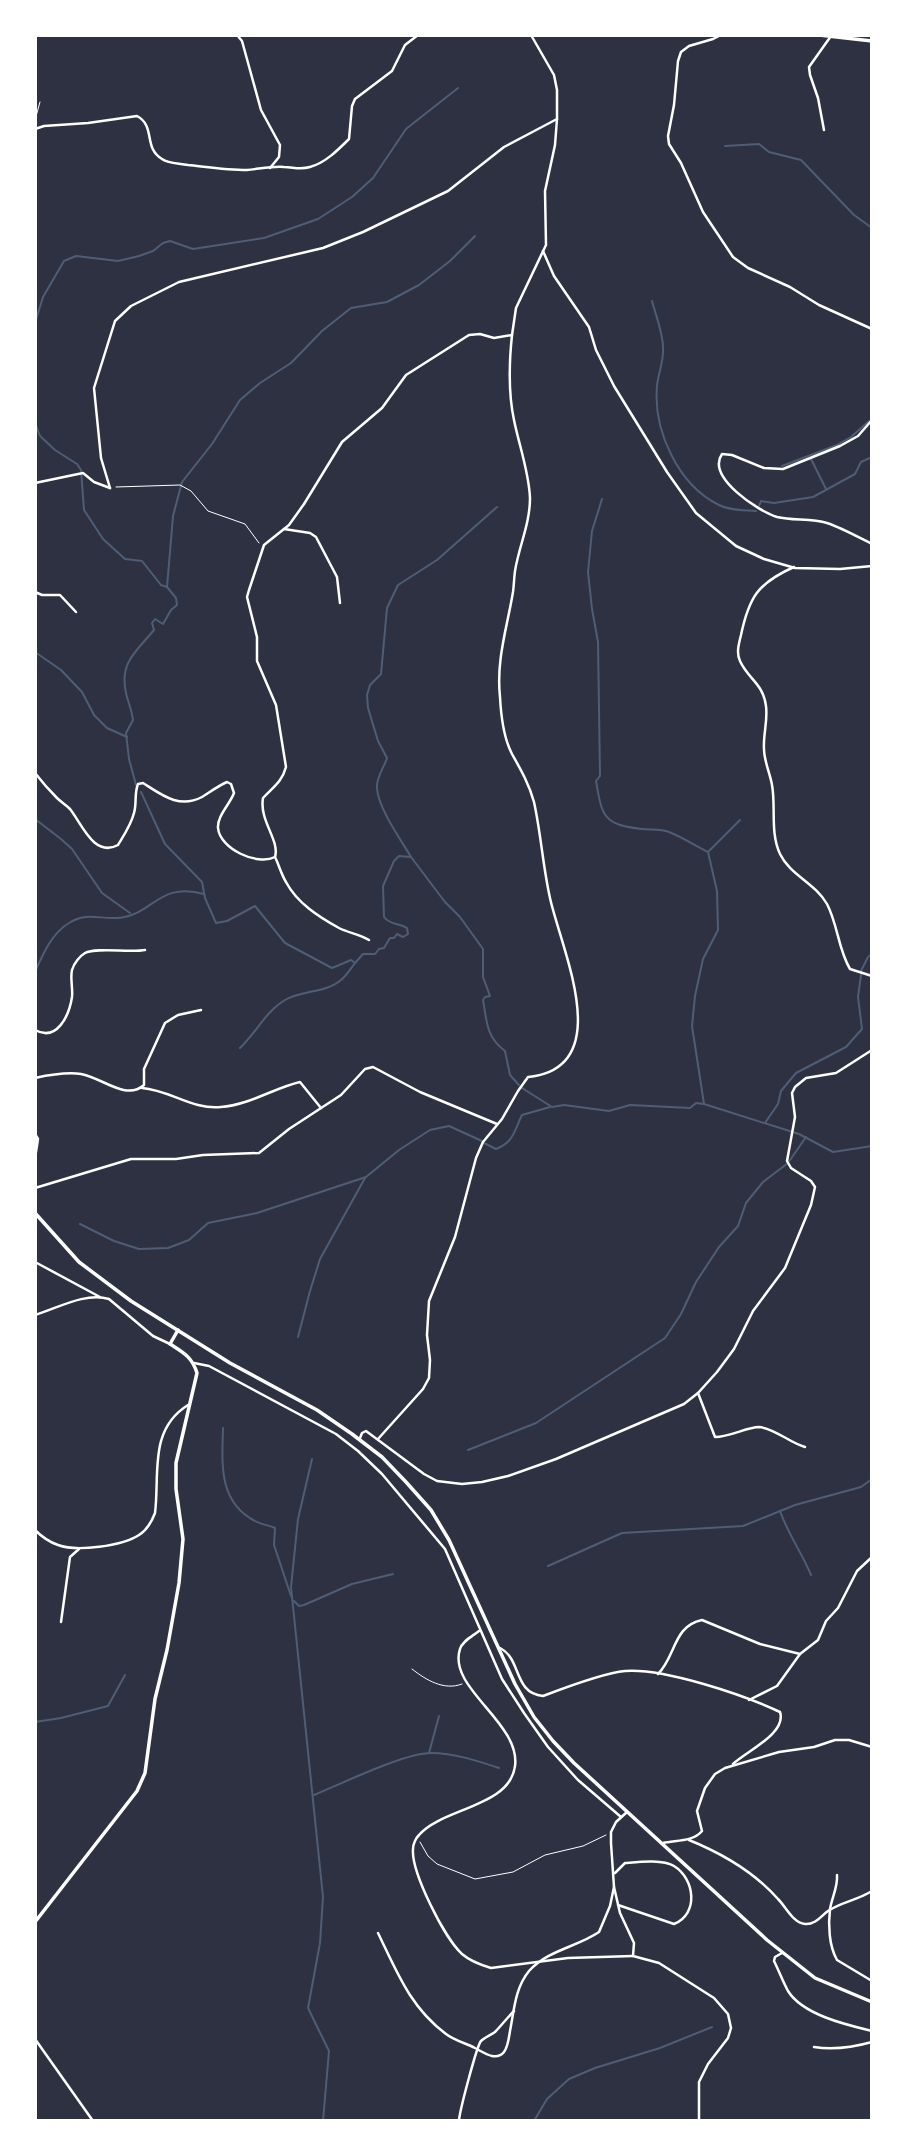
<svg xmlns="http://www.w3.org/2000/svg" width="907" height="2156" viewBox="0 0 907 2156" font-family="Lato,sans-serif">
<rect width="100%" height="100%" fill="#2d3142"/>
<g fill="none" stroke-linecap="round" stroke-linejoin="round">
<g stroke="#4f5d75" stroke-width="2">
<path d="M725 146 759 144 769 152 801 160 854 215 872 228"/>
<path d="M652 301C656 316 663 333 663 348 664 361 658 374 657 386 653 430 678 485 719 505 730 511 744 510 756 511"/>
<path d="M35 323 43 297 64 261 76 256 118 261 139 256 153 251 163 243 170 241 193 249 264 238 318 219 352 197 373 178 406 129 458 88"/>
<path d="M35 423 40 436 55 450 77 464 81 470 84 510 103 539 125 559 142 561 161 585 167 587 176 598 177 605 171 610 163 624 155 619 152 623 154 630C137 651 119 662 126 693 128 702 132 711 133 720L126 733 129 759 136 785"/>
<path d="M811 459 826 489"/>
<path d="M782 466 837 445 851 437 869 421"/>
<path d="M602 499 592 531 588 572 592 609 598 642 600 776 596 781C602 816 603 825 642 829 651 830 661 829 669 832 682 837 696 846 708 852L717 891 718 930 703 959 695 996 692 1026 704 1104"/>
<path d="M759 506 761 501 774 503 813 497 855 474 861 462 872 457"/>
<path d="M167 587 173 516 182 482 212 444 240 400 260 383 291 363 322 331 351 308 387 302 419 285 450 261 475 236"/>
<path d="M35 652 61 670 82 692 94 715 107 728 127 737"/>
<path d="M141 792 165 844 202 882 205 898 216 923 227 921 255 906 285 943 332 968 351 960 355 963 363 954H375L379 949 384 948 390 938H394L397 934 403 937 408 934 407 928C399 923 390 925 384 917L383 886 394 861 399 856 411 857 445 902 460 917 483 949V977L490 996 485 997 483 1000C487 1022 486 1037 505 1051L510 1075 519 1085"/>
<path d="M35 819 61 839 72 849 102 893 130 913"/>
<path d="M709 851 740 820"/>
<path d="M411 857C401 840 378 808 377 788 376 777 384 768 387 758L378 741 368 708 367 695 370 685 381 674 387 608 398 585 437 560 497 507"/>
<path d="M861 971 868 957 872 954"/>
<path d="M35 972C43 954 52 933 69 923 86 912 99 919 117 918 153 916 158 881 204 894"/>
<path d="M240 1048C256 1033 266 1011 285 1000 302 990 326 993 341 980 347 975 351 968 355 963"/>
<path d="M522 1088 552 1107 564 1105 609 1111 630 1105 690 1108 696 1103 704 1104 799 1134 833 1152 872 1146"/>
<path d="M765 1123 778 1104 781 1091 796 1073 846 1047 862 1029 858 997 861 975"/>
<path d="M484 1143 496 1149C514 1142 514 1131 522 1115L550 1107"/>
<path d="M80 1224 114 1241 139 1249 168 1248 189 1240 208 1223 257 1213 366 1177 399 1150 430 1130 449 1126 482 1141"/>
<path d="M298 1337 310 1291 320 1259 365 1178"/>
<path d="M223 1428C222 1463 218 1502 255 1521 262 1525 269 1525 275 1528L274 1545 291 1596"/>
<path d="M468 1450 536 1423 665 1338 681 1314 696 1282 719 1247 738 1226 746 1203 763 1182 788 1163 806 1137"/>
<path d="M312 1459 298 1519 291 1587 323 1897 320 1943 308 2008 329 2051 323 2121"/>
<path d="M780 1511C788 1534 802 1553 811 1575"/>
<path d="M548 1566 622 1533 743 1526 795 1505 861 1487 872 1479"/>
<path d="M294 1601 299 1606 304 1605 352 1584 393 1574"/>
<path d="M35 1722 61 1718 108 1706 125 1675"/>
<path d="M429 1753 439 1716"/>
<path d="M314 1795C341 1784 404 1753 431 1753 454 1753 478 1761 499 1768"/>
<path d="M534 2121 547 2099 569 2079 595 2068 660 2048 712 2027"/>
</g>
<g stroke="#fff" stroke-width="1">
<path d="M116 487 180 485 191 491 208 511 245 524 259 543"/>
<path d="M412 1669C426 1680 444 1691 462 1684"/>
<path d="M420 1842 428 1856 437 1864 475 1879 513 1872 545 1855 583 1846 606 1835"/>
</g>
<path stroke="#fff" stroke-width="1" d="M35 120 40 102"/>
<g stroke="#fff" stroke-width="2.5">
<path d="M205 35H209"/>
<path d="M237 35 242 41 261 110 280 145 279 157 270 168"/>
<path d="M721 35 713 39 689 46 681 52 678 61 674 105 668 136 669 144 681 163 703 212 733 257 748 268 790 287 819 305 872 329"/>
<path d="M35 129 44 126 88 123 137 116C156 126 143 148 162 159 169 164 179 163 188 165 207 167 227 170 247 170 259 169 272 166 284 167 293 167 300 170 310 167 325 163 338 150 349 139L352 106 355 99 392 71 405 45 418 35"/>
<path d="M824 130 818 98 810 75 809 67 831 36"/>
<path d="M543 251 554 276 589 327 596 350 614 386 667 472 696 513 736 546 764 559 795 568 840 569 872 566"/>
<path d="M872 420 858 436 840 446 783 469 764 468 732 455 722 454C706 477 758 511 777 517 793 521 811 518 827 523 842 528 858 537 872 544"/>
<path d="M35 483 83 473 94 482 110 488"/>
<path d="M110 488 101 458 94 388 115 321 131 306 179 282 323 248 363 232 448 191 504 147 557 119"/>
<path d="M284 529 310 533 316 537 337 577 340 603"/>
<path d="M794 567C758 583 749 597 741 635 739 643 736 653 740 661 748 679 763 683 766 706 768 721 763 734 764 749 764 761 770 773 772 785 776 807 770 833 780 854 790 875 815 883 827 904 838 925 838 949 850 969L872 976"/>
<path d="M35 592 42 595H60L76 612"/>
<path d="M35 773C42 782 49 790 57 798 61 802 66 805 70 809 82 824 94 858 118 845 124 835 131 825 134 813 137 803 134 794 138 784L143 783C162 795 179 809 202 797 210 792 218 786 227 782L231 784 234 793C230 804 217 816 218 828 220 849 257 866 275 857 280 840 259 821 263 798 273 787 282 782 286 767L276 705 257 661V637L247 597 249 590 264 545 289 525 304 504 342 442 382 408 406 375 469 335 480 334 494 338 512 335 516 308 546 245 545 191 555 145 557 119V90L554 75 531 35"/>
<path d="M275 857C279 865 281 874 286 882 297 903 319 917 339 928 349 933 359 934 369 940"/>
<path d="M35 1030C57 1042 69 1016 72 997 73 988 70 978 72 970 74 963 80 956 85 953 96 947 130 953 145 950"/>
<path d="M35 1078C49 1075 67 1072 81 1074 103 1078 126 1101 144 1085V1069L165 1023 178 1015 201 1010"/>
<path d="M142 1088C170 1090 192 1110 221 1107 249 1105 274 1088 300 1082L321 1108"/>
<path d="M35 1134 38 1139 35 1158"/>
<path d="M35 1188 131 1159H176L203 1155 259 1153 289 1129 341 1095 365 1069 373 1067 420 1092 497 1124"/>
<path d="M35 1262 100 1297"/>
<path d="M35 1315C58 1308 85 1292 109 1299L153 1336 170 1344"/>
<path d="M194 1363 209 1366 336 1434 358 1451 382 1474 445 1549 502 1679 524 1713 548 1747 578 1780 621 1817"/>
<path d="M698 1393 715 1437C730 1437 747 1427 759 1427 774 1428 790 1443 805 1447"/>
<path d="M360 1438 362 1433 366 1431 424 1474 437 1481 462 1484 482 1482 508 1476 556 1459 684 1404 698 1393 717 1372 734 1349 753 1311 785 1268 811 1205 815 1187 811 1181 791 1168 787 1161 795 1117 792 1093 795 1087 806 1078 836 1073 872 1050"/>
<path d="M378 1439 423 1389 429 1378 430 1360 427 1335 429 1301 455 1237 476 1158 483 1142 502 1119 518 1091 528 1077C618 1068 561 949 550 898 543 867 541 834 534 802 529 784 521 770 512 754 503 737 501 716 500 697 496 660 507 628 513 592 514 585 514 578 515 571 519 546 530 524 530 498 529 472 519 445 514 420 508 392 509 363 512 335"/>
<path d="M35 1530C41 1536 49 1542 58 1545 77 1552 122 1546 139 1535 147 1530 152 1521 155 1513 160 1475 148 1430 188 1405"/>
<path d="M61 1622 70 1557 79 1549"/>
<path d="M479 1631C473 1636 462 1641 460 1649 447 1688 521 1723 515 1766 510 1807 442 1808 419 1835 416 1838 413 1844 413 1849 411 1872 445 1939 462 1954 470 1961 481 1965 491 1968L568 1958 633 1956"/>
<path d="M500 1648C522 1659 513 1693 543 1696 564 1688 603 1673 625 1671 664 1668 744 1695 780 1712 787 1733 747 1751 733 1764"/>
<path d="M658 1674C676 1656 673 1626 702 1620L760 1644 800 1654"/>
<path d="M749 1700 777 1686 800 1654 818 1640 826 1621 838 1608 857 1571 872 1557"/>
<path d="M627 1812 616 1822 611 1832V1843L614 1887 620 1913 634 1943 633 1956 659 1963 714 1998 728 2014 731 2028 728 2038 708 2064 699 2082V2121"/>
<path d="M689 1840C721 1853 755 1873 778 1899 786 1907 793 1923 805 1924 815 1925 821 1916 828 1911 841 1902 858 1900 872 1891"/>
<path d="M663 1843C676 1840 693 1842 702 1831L697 1811 705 1788 715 1774 725 1768 779 1752 814 1747 835 1740H849L872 1747"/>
<path d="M615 1873 625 1863C638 1862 662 1859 674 1866 695 1879 699 1914 674 1924L618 1905"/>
<path d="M837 1875C838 1887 832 1897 830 1909 828 1925 829 1946 837 1960L872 1981"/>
<path d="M378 1933C397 1972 410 2007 446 2034 455 2041 466 2043 475 2048 483 2052 496 2062 504 2052 508 2047 509 2037 510 2031 514 2011 515 1988 529 1971 548 1950 577 1947 599 1932L610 1906 614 1887"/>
<path d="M782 1953 775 1957 774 1961C779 1971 783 1982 788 1991 803 2015 847 2025 872 2031"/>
<path d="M35 2039 93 2121"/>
<path d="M814 2047C833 2050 854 2047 872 2042"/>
<path d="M459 2121C459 2113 477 2045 481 2041 485 2037 491 2035 495 2032 501 2026 507 2018 514 2011"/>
</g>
<g stroke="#fff" stroke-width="3.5">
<path d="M819 35 872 41"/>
<path d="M35 1922 137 1791 145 1773 155 1699 167 1650 179 1583 183 1539 176 1489V1463L197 1373C192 1357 184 1353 170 1344L178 1330"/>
</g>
<path stroke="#fff" stroke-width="3.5" d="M35 1213 79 1262 131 1301 230 1363 317 1410 352 1434 382 1457 406 1482 431 1510 449 1540 515 1684 534 1717 553 1741 574 1763 767 1940 815 1978 872 2002"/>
</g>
<rect width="907" height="2156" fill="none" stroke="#ffffff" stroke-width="74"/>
</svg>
